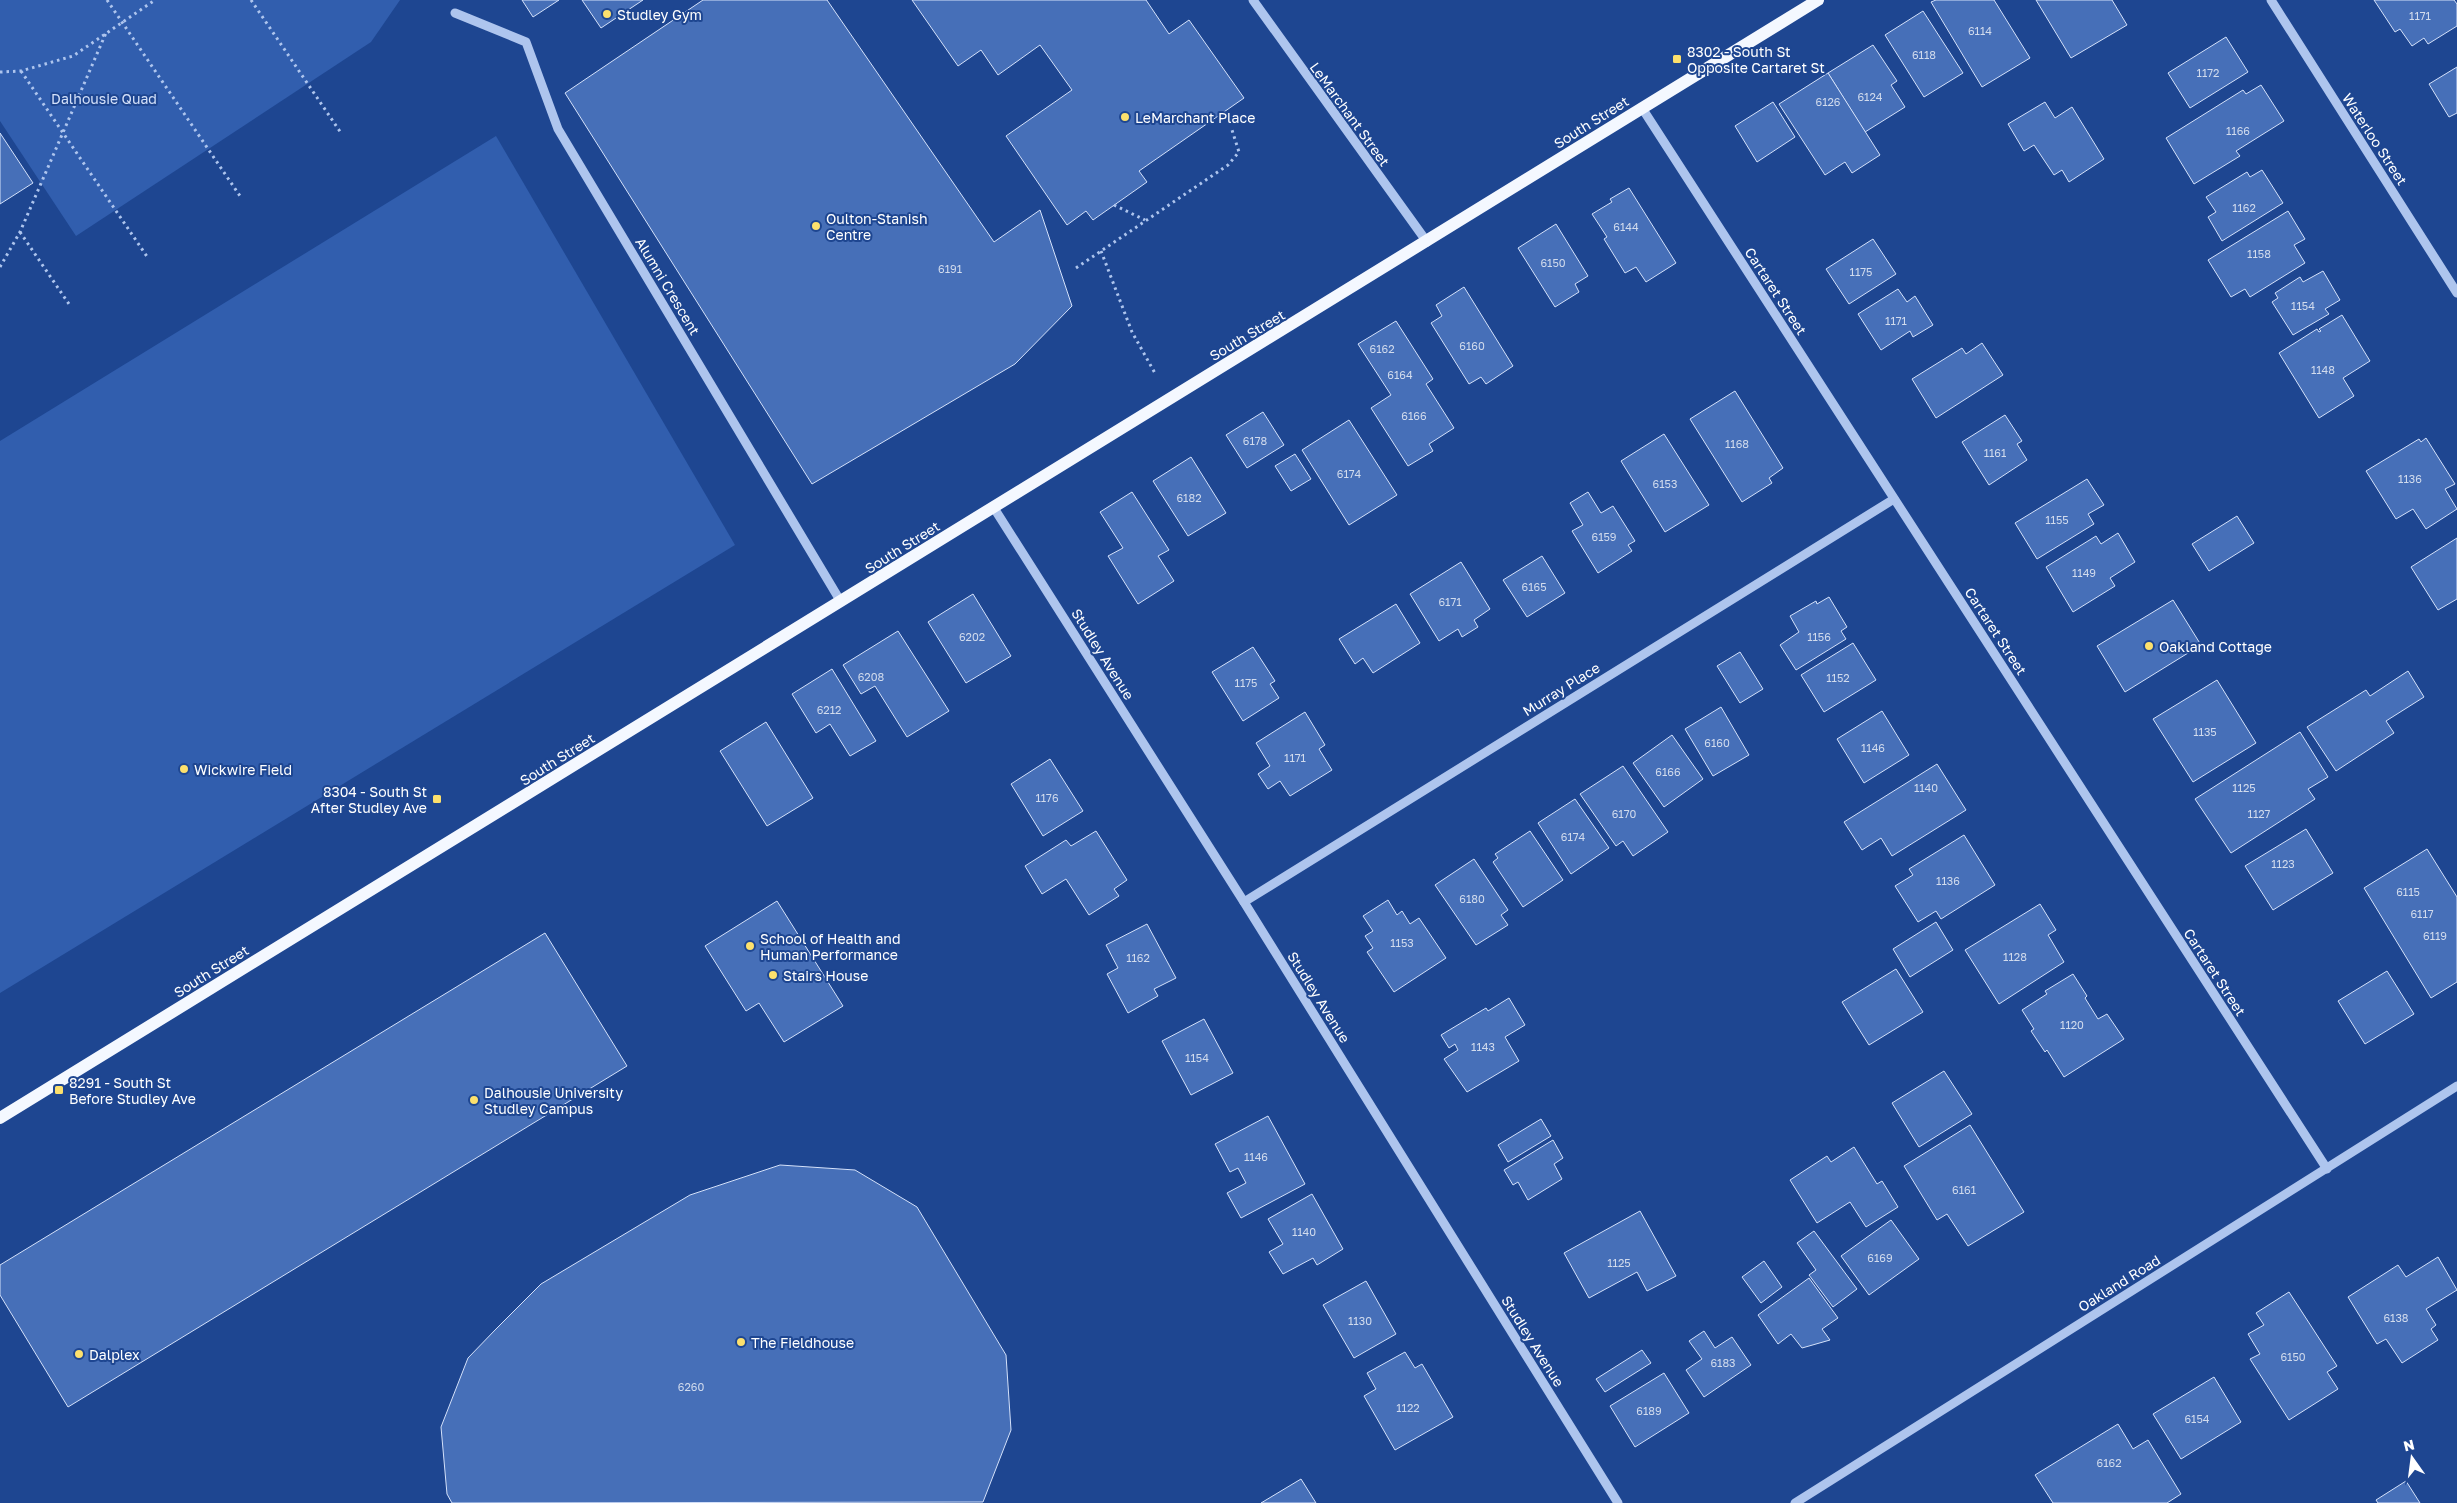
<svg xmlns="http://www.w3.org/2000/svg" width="2457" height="1503" viewBox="0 0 2457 1503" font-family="'Golos Text',sans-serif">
<rect width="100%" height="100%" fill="#1e4691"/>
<g fill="#315eae">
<path d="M0 0H400L371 42 76 236 0 121Z"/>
<path d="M496 136 735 545 0 993V441Z"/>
</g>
<g fill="#466fb8" stroke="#d4e1fa">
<path d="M522 0H559L533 17Z"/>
<path d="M582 0H643L601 28Z"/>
<path d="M703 0H827L994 242 1040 210 1072 306 1015 364 812 484 565 93Z"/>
<path d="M912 0H1146L1169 34 1189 20 1244 98 1139 171 1147 182 1093 220 1086 211 1067 225 1006 136 1072 90 1040 45 998 75 981 50 958 66Z"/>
<path d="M1936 0H1994L2030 58 1982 87 1931 2Z"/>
<path d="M2036 0H2112L2127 25 2071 58Z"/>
<path d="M2374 0H2454L2457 4V26L2428 44 2424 38 2412 46 2400 29 2395 32Z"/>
<path d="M1923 11 1963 73 1924 97 1885 35Z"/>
<path d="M2226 37 2248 72 2190 108 2168 73Z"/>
<path d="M1873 45 1897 81 1891 85 1905 107 1865 132 1828 73Z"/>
<path d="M2457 67V113L2449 117 2429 84Z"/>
<path d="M1828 73 1880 155 1852 173 1845 162 1825 175 1779 104Z"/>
<path d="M2261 85 2284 121 2236 151 2240 156 2194 184 2166 138 2243 90 2246 94Z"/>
<path d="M1773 102 1795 137 1757 162 1735 126Z"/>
<path d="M2045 102 2055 118 2072 107 2104 159 2069 182 2062 170 2054 175 2034 145 2024 151 2008 124Z"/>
<path d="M0 133 33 183 0 204Z"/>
<path d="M2262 170 2283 203 2222 241 2208 217 2216 212 2206 197 2247 172 2250 177Z"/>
<path d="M1629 188 1676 263 1646 282 1636 267 1625 273 1604 239 1607 237 1592 214 1612 202 1610 199Z"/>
<path d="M2288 211 2305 239 2294 245 2305 263 2250 297 2245 289 2231 297 2208 260Z"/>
<path d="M1556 224 1588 276 1575 284 1579 292 1555 307 1518 248Z"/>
<path d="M1873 239 1896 274 1849 304 1826 269Z"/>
<path d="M2323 271 2340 300 2325 309 2329 314 2293 335 2272 302 2278 298 2275 293 2300 277 2303 282Z"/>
<path d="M1464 287 1513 366 1486 384 1481 377 1469 384 1431 323 1442 316 1436 305Z"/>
<path d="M1898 289 1907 302 1915 296 1933 325 1913 337 1910 331 1881 350 1858 314Z"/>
<path d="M2342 315 2370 361 2343 378 2354 396 2319 418 2279 353 2317 329 2319 332 2321 331 2319 329Z"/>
<path d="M1396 321 1433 379 1426 384 1454 428 1429 444 1433 451 1408 466 1371 408 1391 395 1358 344Z"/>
<path d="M1982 343 2003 375 1936 418 1912 379 1962 348 1966 354Z"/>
<path d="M1735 391 1783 468 1769 478 1772 483 1742 502 1690 419Z"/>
<path d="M1263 412 1284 445 1247 468 1226 435Z"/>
<path d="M2005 415 2022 441 2017 444 2027 460 1989 485 1962 442Z"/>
<path d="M1349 420 1397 495 1349 525 1302 450Z"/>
<path d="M1664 434 1709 505 1665 532 1621 461Z"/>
<path d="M2426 438 2455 484 2445 489 2457 509 2426 529 2413 509 2396 519 2366 471 2419 439 2421 442Z"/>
<path d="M1295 454 1311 479 1291 491 1275 466Z"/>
<path d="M1191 457 1226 513 1188 536 1153 481Z"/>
<path d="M2087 479 2104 505 2088 514 2094 524 2037 559 2015 523Z"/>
<path d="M1132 492 1169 550 1158 556 1174 581 1138 604 1108 556 1123 548 1100 512Z"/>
<path d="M1588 492 1601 513 1613 506 1635 541 1628 545 1632 551 1598 573 1572 531 1583 525 1570 503Z"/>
<path d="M2237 516 2254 543 2209 571 2192 544Z"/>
<path d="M2118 533 2135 562 2110 578 2115 586 2073 612 2046 567 2096 536 2101 544Z"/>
<path d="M2457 538V599L2438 610 2411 567Z"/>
<path d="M1542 556 1565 593 1527 617 1503 580Z"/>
<path d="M1461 562 1490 609 1474 620 1478 627 1462 637 1458 629 1439 641 1410 594Z"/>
<path d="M973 594 1011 656 966 683 928 622Z"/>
<path d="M1829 597 1847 627 1841 631 1846 639 1796 670 1780 645 1799 632 1790 616 1816 601 1817 604Z"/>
<path d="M2173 600 2201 645 2125 692 2097 646Z"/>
<path d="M1396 604 1420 643 1373 673 1363 658 1355 664 1339 639Z"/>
<path d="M898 631 949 711 907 737 875 686 861 694 843 665Z"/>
<path d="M1853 643 1876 680 1824 712 1801 675Z"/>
<path d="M1253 647 1275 681 1270 684 1279 698 1243 721 1212 672Z"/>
<path d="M1740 652 1763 689 1740 703 1717 666Z"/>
<path d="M832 669 876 741 850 756 830 724 816 733 792 694Z"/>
<path d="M2408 671 2424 697 2386 721 2394 733 2336 771 2307 727 2366 690 2370 696Z"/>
<path d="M2217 680 2256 743 2193 782 2153 719Z"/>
<path d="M1721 707 1749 755 1713 776 1685 729Z"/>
<path d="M1882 711 1909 755 1864 783 1837 739Z"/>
<path d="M1305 712 1325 745 1319 749 1332 770 1290 796 1280 781 1268 789 1258 774 1270 766 1256 743Z"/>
<path d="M766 722 813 798 767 826 720 751Z"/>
<path d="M2300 732 2328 777 2308 789 2315 799 2231 853 2195 799Z"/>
<path d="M1672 735 1703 779 1664 807 1633 763Z"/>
<path d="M1050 759 1083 811 1043 836 1011 784Z"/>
<path d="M1937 764 1966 810 1892 856 1881 838 1862 850 1844 822Z"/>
<path d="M1623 766 1668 832 1633 856 1623 841 1616 846 1580 794Z"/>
<path d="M1575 799 1609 848 1571 874 1538 823Z"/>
<path d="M2306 829 2333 873 2273 910 2245 866Z"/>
<path d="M1096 831 1127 880 1114 889 1119 896 1089 915 1066 879 1042 894 1025 866 1066 840 1071 846Z"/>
<path d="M1530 831 1563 880 1523 907 1493 862 1498 858 1495 854Z"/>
<path d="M1964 835 1995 885 1941 919 1936 911 1918 922 1895 886 1913 875 1909 869Z"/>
<path d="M2427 849 2457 897V982L2431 998 2364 888Z"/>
<path d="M1474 859 1508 910 1501 915 1508 925 1476 945 1435 885Z"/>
<path d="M1388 900 1397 915 1402 911 1410 924 1419 918 1446 958 1394 992 1367 952 1373 948 1365 936 1373 931 1363 916Z"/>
<path d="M777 901 843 1006 784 1042 759 1003 746 1011 705 946Z"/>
<path d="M2040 904 2056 930 2048 935 2064 962 1999 1004 1965 950Z"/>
<path d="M1936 922 1953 950 1910 977 1893 949Z"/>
<path d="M1147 924 1176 978 1154 989 1158 996 1128 1013 1107 974 1118 968 1106 945Z"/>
<path d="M545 933 627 1066 68 1407 0 1295V1265Z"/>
<path d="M1896 969 1923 1012 1869 1045 1842 1002Z"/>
<path d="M2387 971 2414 1014 2365 1044 2338 1001Z"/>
<path d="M2073 974 2087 996 2085 998 2098 1019 2107 1014 2124 1039 2064 1077 2047 1050 2045 1052 2031 1031 2034 1029 2022 1010 2047 994 2045 991Z"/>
<path d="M1509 998 1525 1025 1505 1037 1519 1061 1467 1092 1444 1059 1458 1050 1455 1044 1449 1048 1441 1035 1486 1008 1488 1011Z"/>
<path d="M1204 1019 1233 1073 1191 1095 1162 1041Z"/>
<path d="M1944 1071 1972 1114 1919 1147 1892 1103Z"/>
<path d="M1268 1116 1305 1184 1241 1218 1227 1193 1246 1183 1238 1168 1230 1172 1215 1144Z"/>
<path d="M1541 1119 1551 1136 1508 1162 1498 1145Z"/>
<path d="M1970 1125 2024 1212 1968 1246 1947 1214 1937 1220 1904 1166Z"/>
<path d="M1553 1140 1563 1158 1554 1164 1562 1179 1528 1200 1518 1182 1513 1185 1504 1170Z"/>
<path d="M1854 1147 1877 1184 1882 1181 1898 1207 1866 1227 1850 1202 1817 1223 1790 1180 1827 1156 1831 1162Z"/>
<path d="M780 1165 855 1170 917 1207 1006 1355 1011 1430 983 1502 452 1503 447 1494 441 1427 468 1358 496 1329 541 1284 690 1195Z"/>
<path d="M1312 1194 1343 1249 1317 1265 1313 1258 1283 1274 1269 1252 1283 1244 1268 1219Z"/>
<path d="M1640 1211 1676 1276 1647 1291 1637 1272 1589 1298 1564 1253Z"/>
<path d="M1891 1220 1919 1259 1869 1295 1841 1256Z"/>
<path d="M1814 1231 1857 1289 1833 1307 1809 1275 1816 1270 1797 1243Z"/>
<path d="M2438 1257 2457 1290 2426 1309 2436 1325 2431 1329 2438 1340 2402 1363 2386 1339 2377 1344 2348 1297 2398 1265 2406 1277Z"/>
<path d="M1764 1261 1782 1287 1761 1303 1742 1277Z"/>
<path d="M1809 1278 1838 1318 1822 1329 1830 1340 1802 1348 1791 1334 1778 1344 1758 1315Z"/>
<path d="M1366 1281 1396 1334 1354 1358 1323 1305Z"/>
<path d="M2289 1292 2337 1366 2327 1372 2338 1389 2289 1420 2250 1359 2260 1354 2248 1334 2264 1325 2256 1313Z"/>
<path d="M1704 1331 1715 1348 1732 1337 1751 1365 1704 1397 1686 1370 1702 1359 1689 1341Z"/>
<path d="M1642 1350 1651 1363 1605 1392 1596 1379Z"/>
<path d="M1405 1352 1415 1368 1422 1364 1453 1417 1395 1450 1364 1396 1376 1389 1367 1373Z"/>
<path d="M1664 1373 1689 1413 1635 1447 1610 1406Z"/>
<path d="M2214 1377 2241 1422 2181 1459 2153 1414Z"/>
<path d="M2118 1424 2133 1449 2148 1440 2181 1494 2167 1503H2053L2035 1475Z"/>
<path d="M1301 1479 1316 1503H1261Z"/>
<path d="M2406 1481 2420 1503H2378L2376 1500Z"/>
</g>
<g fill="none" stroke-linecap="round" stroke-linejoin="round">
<g stroke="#aec5ee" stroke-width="3" stroke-dasharray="2.5 4" stroke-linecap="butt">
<path d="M107 0 240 196"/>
<path d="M251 0 341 133"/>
<path d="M21 71 148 258"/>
<path d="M0 72 21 71 73 56 155 0"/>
<path d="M1114 205 1145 220"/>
<path d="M20 232 71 307"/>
<path d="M1101 251 1132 332 1156 375"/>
<path d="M0 267 20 232 106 33"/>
<path d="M1076 268 1228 165 1239 152 1232 130"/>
</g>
<g stroke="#aec5ee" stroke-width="9">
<path d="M1253 0 1427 242"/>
<path d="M2271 0 2457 293"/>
<path d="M455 13 526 42 558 129 841 602"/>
<path d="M1642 108 2327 1169"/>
<path d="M994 508 1244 902 1618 1503"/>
<path d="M1244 902 1894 499"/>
<path d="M1795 1503 2457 1086"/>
</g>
<path stroke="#f4f8ff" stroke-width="12" d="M0 1118 1818 0"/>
</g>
<g fill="#fce06d" stroke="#1e4691" stroke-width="2">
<circle cx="607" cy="14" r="5"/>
<rect x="1672" y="54" width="10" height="10" rx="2.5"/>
<circle cx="1125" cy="117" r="5"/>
<circle cx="816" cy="226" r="5"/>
<circle cx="2149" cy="646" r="5"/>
<circle cx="184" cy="769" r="5"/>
<rect x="432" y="794" width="10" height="10" rx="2.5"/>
<circle cx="750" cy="946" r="5"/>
<circle cx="773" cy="975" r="5"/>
<rect x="54" y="1085" width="10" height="10" rx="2.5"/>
<circle cx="474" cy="1100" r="5"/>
<circle cx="741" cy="1342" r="5"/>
<circle cx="79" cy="1354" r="5"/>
</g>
<g text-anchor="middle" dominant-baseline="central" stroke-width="4" stroke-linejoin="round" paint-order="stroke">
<g font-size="11" fill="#d1dbed">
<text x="2420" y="15">1171</text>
<text x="1980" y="30">6114</text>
<text x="1924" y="54">6118</text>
<text x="2208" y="72">1172</text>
<text x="1870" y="96">6124</text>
<text x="1828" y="101">6126</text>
<text x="2238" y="130">1166</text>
<text x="2244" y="207">1162</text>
<text x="1626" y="226">6144</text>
<text x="2259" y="253">1158</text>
<text x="1553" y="262">6150</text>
<text x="950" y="268">6191</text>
<text x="1861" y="271">1175</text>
<text x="2303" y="305">1154</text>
<text x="1896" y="320">1171</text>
<text x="1472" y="345">6160</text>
<text x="1382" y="348">6162</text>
<text x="2323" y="369">1148</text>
<text x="1400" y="374">6164</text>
<text x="1414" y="415">6166</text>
<text x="1255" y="440">6178</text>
<text x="1737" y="443">1168</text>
<text x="1995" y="452">1161</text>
<text x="1349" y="473">6174</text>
<text x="2410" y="478">1136</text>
<text x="1665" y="483">6153</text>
<text x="1189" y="497">6182</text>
<text x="2057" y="519">1155</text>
<text x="1604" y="536">6159</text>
<text x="2084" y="572">1149</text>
<text x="1534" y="586">6165</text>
<text x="1450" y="601">6171</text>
<text x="972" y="636">6202</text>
<text x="1819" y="636">1156</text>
<text x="871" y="676">6208</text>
<text x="1838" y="677">1152</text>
<text x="1246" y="682">1175</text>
<text x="829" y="709">6212</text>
<text x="2205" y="731">1135</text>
<text x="1717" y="742">6160</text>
<text x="1873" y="747">1146</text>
<text x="1295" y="757">1171</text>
<text x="1668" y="771">6166</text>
<text x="1926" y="787">1140</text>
<text x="2244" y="787">1125</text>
<text x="1047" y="797">1176</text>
<text x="1624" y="813">6170</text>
<text x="2259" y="813">1127</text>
<text x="1573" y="836">6174</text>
<text x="2283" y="863">1123</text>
<text x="1948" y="880">1136</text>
<text x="2408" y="891">6115</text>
<text x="1472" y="898">6180</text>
<text x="2422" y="913">6117</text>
<text x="2435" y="935">6119</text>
<text x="1402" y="942">1153</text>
<text x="2015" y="956">1128</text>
<text x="1138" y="957">1162</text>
<text x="2072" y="1024">1120</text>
<text x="1483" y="1046">1143</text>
<text x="1197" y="1057">1154</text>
<text x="1256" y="1156">1146</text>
<text x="1964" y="1189">6161</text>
<text x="1304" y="1231">1140</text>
<text x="1880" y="1257">6169</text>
<text x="1619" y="1262">1125</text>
<text x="2396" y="1317">6138</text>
<text x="1360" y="1320">1130</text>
<text x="2293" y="1356">6150</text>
<text x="1723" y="1362">6183</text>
<text x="691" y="1386">6260</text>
<text x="1408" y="1407">1122</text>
<text x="1649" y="1410">6189</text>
<text x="2197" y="1418">6154</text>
<text x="2109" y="1462">6162</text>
</g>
<g font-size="14" fill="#fff" stroke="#1e4691" text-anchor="start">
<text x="617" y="14">Studley Gym</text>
<text x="1687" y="51">8302 - South St<tspan x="1687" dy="16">Opposite Cartaret St</tspan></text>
<text x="1135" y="117">LeMarchant Place</text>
<text x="826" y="218">Oulton-Stanish<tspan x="826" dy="16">Centre</tspan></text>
<text x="2159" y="646">Oakland Cottage</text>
<text x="194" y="769">Wickwire Field</text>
<text x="427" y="791" text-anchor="end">8304 - South St<tspan x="427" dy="16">After Studley Ave</tspan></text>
<text x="760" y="938">School of Health and<tspan x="760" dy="16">Human Performance</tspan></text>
<text x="783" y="975">Stairs House</text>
<text x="69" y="1082">8291 - South St<tspan x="69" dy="16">Before Studley Ave</tspan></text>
<text x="484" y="1092">Dalhousie University<tspan x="484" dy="16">Studley Campus</tspan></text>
<text x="751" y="1342">The Fieldhouse</text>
<text x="89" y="1354">Dalplex</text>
</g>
<g font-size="14" fill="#d4e1fa" stroke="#1e4691">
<text x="104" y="98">Dalhousie Quad</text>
</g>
<g font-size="14" fill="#fff" stroke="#1e4691">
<text transform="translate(1350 114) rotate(54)">LeMarchant Street</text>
<text transform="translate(1591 122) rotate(-32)">South Street</text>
<text transform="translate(2375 139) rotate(57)">Waterloo Street</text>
<text transform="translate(668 286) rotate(59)">Alumni Crescent</text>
<text transform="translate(1776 291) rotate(57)">Cartaret Street</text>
<text transform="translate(1247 335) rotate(-31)">South Street</text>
<text transform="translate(902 547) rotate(-32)">South Street</text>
<text transform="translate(1996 631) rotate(57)">Cartaret Street</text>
<text transform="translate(1103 654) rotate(58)">Studley Avenue</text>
<text transform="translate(1561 689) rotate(-32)">Murray Place</text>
<text transform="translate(557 759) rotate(-32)">South Street</text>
<text transform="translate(211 971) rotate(-32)">South Street</text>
<text transform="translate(2215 972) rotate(57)">Cartaret Street</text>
<text transform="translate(1319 997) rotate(58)">Studley Avenue</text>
<text transform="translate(2119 1283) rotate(-32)">Oakland Road</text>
<text transform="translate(1533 1341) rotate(58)">Studley Avenue</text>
</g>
</g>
<g transform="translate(2412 1458) rotate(346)" stroke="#1e4691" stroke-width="4" paint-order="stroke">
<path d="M0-4L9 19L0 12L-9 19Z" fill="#ffffff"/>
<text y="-8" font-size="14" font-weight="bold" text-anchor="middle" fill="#ffffff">N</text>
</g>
</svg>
